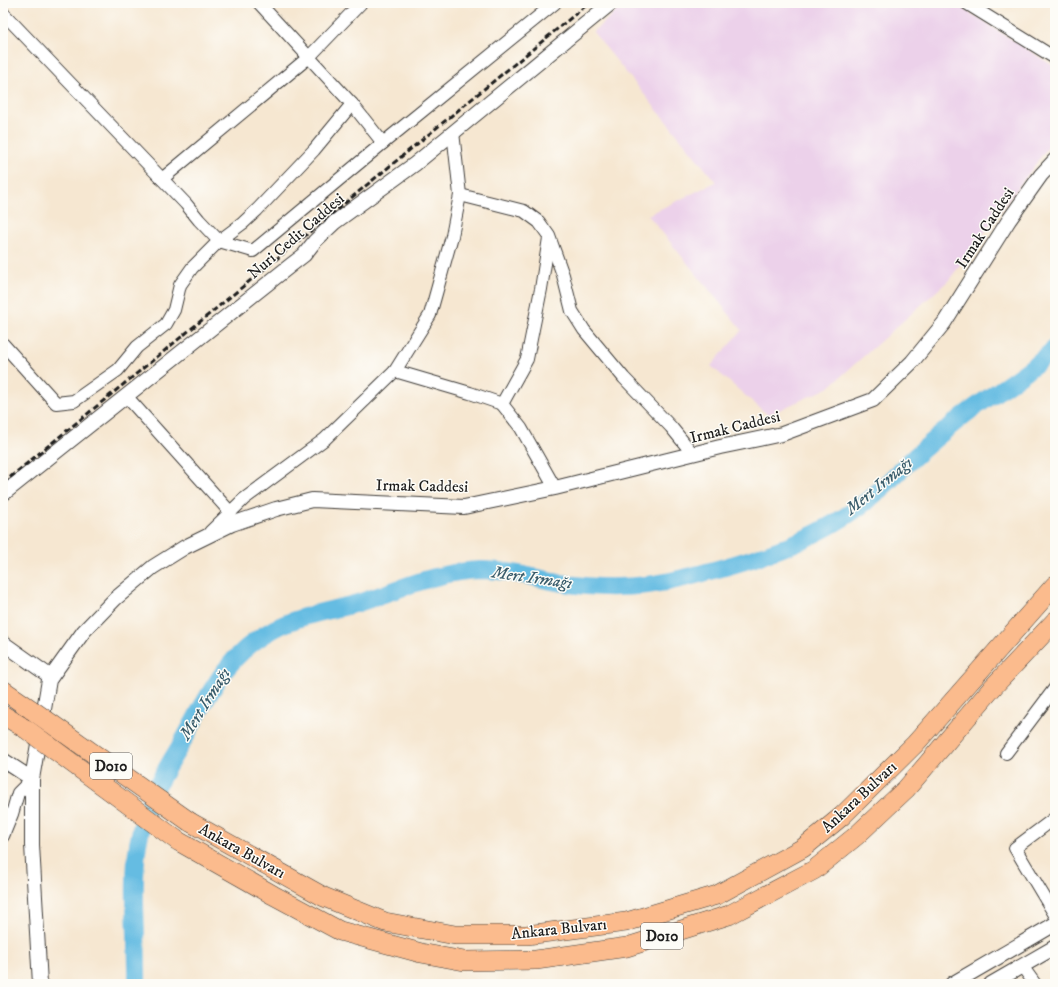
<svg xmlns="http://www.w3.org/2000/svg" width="1058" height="987" viewBox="0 0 1058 987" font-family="'IM FELL DW Pica',serif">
<rect width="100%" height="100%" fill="#fdfcf7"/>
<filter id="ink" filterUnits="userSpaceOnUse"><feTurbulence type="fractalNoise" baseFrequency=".025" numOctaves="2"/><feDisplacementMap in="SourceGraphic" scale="8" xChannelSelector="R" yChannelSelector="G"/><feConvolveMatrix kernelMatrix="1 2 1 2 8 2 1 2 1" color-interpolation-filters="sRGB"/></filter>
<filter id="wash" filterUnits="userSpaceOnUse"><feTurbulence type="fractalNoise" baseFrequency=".012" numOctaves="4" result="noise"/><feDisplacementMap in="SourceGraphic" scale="16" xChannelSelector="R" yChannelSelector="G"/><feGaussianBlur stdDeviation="0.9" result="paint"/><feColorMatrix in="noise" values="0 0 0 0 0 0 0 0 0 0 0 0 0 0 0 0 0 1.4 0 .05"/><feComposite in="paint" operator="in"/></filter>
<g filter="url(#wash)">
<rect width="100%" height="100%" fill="#f6e7d1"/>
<path fill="#ecd1ea" d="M626 3H954L1055 67V138L949 280 828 388 768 415 711 366 742 330 648 215 716 182 593 32Z"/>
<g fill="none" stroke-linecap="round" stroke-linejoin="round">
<path stroke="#65bce2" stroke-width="18" d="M137 984C138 938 131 890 138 844 145 804 159 780 180 746 208 698 222 657 274 629 300 615 330 611 358 603 399 590 437 571 481 570 509 570 535 578 562 583 604 590 647 588 688 577 750 561 812 543 863 504 880 491 894 476 910 461 927 445 945 431 963 416 993 393 1027 374 1055 348"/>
</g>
</g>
<g filter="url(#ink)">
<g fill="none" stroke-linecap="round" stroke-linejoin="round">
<defs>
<g id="minor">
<path d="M259 3 352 104"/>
<path d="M966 3 1055 58"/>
<path d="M3 13 186 204 199 220 219 241 253 251 383 143 555 3"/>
<path d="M162 179 309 57 361 3"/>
<path d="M460 195 524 211 539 222 549 236 563 275 572 311 584 330 624 378 671 427 693 454"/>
<path d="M3 344 56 403 74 401 118 370 137 347 166 324 174 310 180 285 192 268 219 241 243 223 257 210 314 150 352 104 383 143"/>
<path d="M395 371 470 393 502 404 521 428 555 488"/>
<path d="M127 397 231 513"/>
<path d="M502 404 527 359 541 289 549 238"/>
<path d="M210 532 244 499 325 439 395 371 430 315 452 236 460 195 453 132"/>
<path d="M1006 753 1055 688"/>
<path d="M1055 818 1015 848 1055 915"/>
<path d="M3 836 12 814 18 793 32 779"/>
<path d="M1022 966 1035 984"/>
</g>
<g id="tertiary">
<path d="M3 494 291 265 304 255 315 241 335 222 415 164 611 3"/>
<path d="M3 643 51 677"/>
<path d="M3 760 32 779"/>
<path d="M40 984 32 845V779L49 680 84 631 115 599 153 567 185 547 232 524 276 509 312 500 464 507 555 488 720 447 782 434 873 400 912 362 944 323 1009 220 1041 175 1055 160"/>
<path d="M952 984 1055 924"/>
<path d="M991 984 1055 947"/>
</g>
<g id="trunk">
<path d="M3 690 32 710"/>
<path d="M3 715 26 729"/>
<path d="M190 822 324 897 385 922 455 935H527L626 922 717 895 803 848 842 816 915 744 1055 585"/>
<path d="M178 841 273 895 340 931 421 953 464 961 536 960 627 947 729 915 814 870 856 836 906 789 994 686 1055 621"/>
</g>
</defs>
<use href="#minor" stroke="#3d3a37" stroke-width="14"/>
<use href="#tertiary" stroke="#3d3a37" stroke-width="16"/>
<use href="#trunk" stroke="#3d3a37" stroke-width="20"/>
<use href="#minor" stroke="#fff" stroke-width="12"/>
<use href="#tertiary" stroke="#fff" stroke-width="14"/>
<use href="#trunk" stroke="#fbbb8d" stroke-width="19"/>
<path stroke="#1c1c1c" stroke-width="3" stroke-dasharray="6 3" stroke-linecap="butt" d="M3 483 589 3"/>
<defs>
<g id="trunk-bridge">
<path d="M32 710 190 822"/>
<path d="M26 729 178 841"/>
</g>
</defs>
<use href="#trunk-bridge" stroke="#3d3a37" stroke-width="20" stroke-linecap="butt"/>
<use href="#trunk-bridge" stroke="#fbbb8d" stroke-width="19"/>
</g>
</g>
<g text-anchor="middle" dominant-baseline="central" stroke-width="3" stroke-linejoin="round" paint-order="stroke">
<g fill="#fdfcf7" stroke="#605f5e" stroke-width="1">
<rect x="90" y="753" width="42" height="26" rx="3"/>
<rect x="641" y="923" width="42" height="26" rx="3"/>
</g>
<g font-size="15" font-weight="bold" fill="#1c1c1c">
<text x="111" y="766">D010</text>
<text x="662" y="936">D010</text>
</g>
<g font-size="16" fill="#1c1c1c" stroke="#fdfcf7">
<text transform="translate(985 228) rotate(-57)">Irmak Caddesi</text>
<text transform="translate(296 236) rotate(-41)">Nuri Cedit Caddesi</text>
<text transform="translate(735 427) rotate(-14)">Irmak Caddesi</text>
<text transform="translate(422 486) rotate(1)">Irmak Caddesi</text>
<text transform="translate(859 797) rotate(-43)">Ankara Bulvarı</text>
<text transform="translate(242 851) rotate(29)">Ankara Bulvarı</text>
<text transform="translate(559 929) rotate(-6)">Ankara Bulvarı</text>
</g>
<g font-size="17" font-style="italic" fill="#395c6b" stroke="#fdfcf7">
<text transform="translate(879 486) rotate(-39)">Mert Irmağı</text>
<text transform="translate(532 578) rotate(8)">Mert Irmağı</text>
<text transform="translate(205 704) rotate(-58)">Mert Irmağı</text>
</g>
</g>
<rect width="1058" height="987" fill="none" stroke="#fdfcf7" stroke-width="16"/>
</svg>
